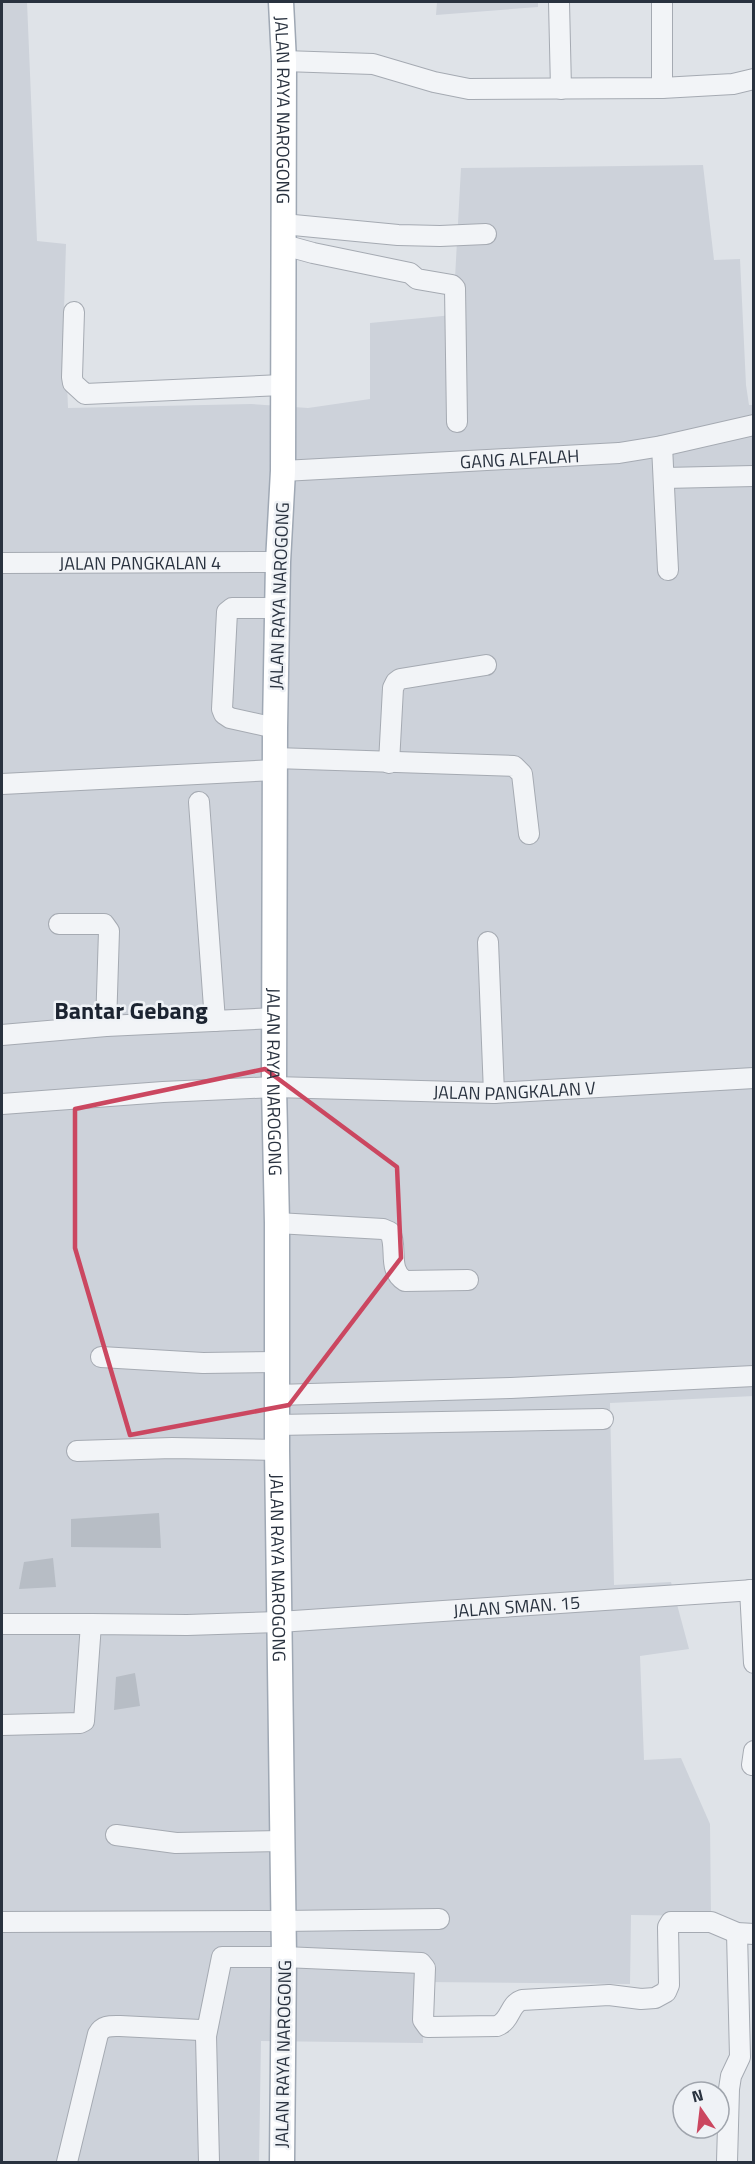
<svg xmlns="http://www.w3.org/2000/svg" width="755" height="2164" viewBox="0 0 755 2164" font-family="'Titillium Web',sans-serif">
<rect width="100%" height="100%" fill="#dfe3e8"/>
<g fill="#cdd2da">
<path d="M2 2H27L37 241 66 244 64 311 68 408 251 404 308 408 370 399V323L453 315 461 168 703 165 714 260 740 259 746 385 749 405H754V1396L610 1403 614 1585 671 1582 689 1649 640 1656 644 1760 681 1758 710 1824 711 1916 631 1915 630 1984 424 1982 423 2043 261 2041 259 2162H2Z"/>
<path d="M437 2H538V7L436 15Z"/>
</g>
<g fill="#b7bdc5">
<path d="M159 1513 161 1548 71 1547V1519Z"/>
<path d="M53 1558 56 1587 19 1589 24 1562Z"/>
<path d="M135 1673 140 1706 114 1710 116 1677Z"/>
</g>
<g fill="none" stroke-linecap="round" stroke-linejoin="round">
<defs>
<g id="minor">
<path d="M559 2 561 89"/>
<path d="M662 2V88"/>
<path d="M284 61 373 64 434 82 469 89 662 88 733 84 754 79"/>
<path d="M283 224 398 235 440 236 486 234"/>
<path d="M284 245 313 253 410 273 417 279 452 285 455 288 457 422"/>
<path d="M74 312 72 377 73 383 85 394 282 385"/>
<path d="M662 446 668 570"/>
<path id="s1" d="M283 471 619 453 662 446 754 425"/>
<path d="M664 478 754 476"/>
<path id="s2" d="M2 563 278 562"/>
<path d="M275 728 230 718 224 714 222 709 227 612 232 608H277"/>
<path d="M275 758 514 766 522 774 529 834"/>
<path d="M389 763 393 688 396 682 400 679 486 665"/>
<path d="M2 784 275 770"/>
<path d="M199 802 215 1021"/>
<path d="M59 924H104L109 931 106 1026"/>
<path d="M488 942 494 1093"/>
<path d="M2 1035 106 1026 275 1018"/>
<path id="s3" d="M2 1104 163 1092 274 1087 494 1093 754 1078"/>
<path d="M277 1223 383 1229 390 1232C398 1248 387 1270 405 1281L468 1280"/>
<path d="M101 1357 203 1363 277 1362"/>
<path d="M277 1395 511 1388 754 1376"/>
<path d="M277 1425 603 1419"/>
<path d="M77 1451 172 1448 277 1450"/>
<path d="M750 1590 754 1663"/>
<path d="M2 1624H91"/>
<path id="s4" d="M2 1725 80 1723 84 1721 91 1624 187 1625 279 1622 754 1590"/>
<path d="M752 1765 754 1751"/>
<path d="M116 1835 176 1843 282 1841"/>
<path d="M2 1922 283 1921 439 1919"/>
<path d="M206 2036 209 2162"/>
<path d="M67 2162 98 2034C103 2025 111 2026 120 2026L200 2030 206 2036 222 1957H284L421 1963 425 1968 423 2020 428 2027 497 2026C511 2021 509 2004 522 2000L609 1995 641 1999 655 1998 666 1992 669 1985 668 1927 671 1922H711L737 1933 754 1934"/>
<path d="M727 2162 729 2089 731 2076 740 2057 737 1933"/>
</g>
<g id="major">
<path id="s5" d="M281 2 284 61 283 471 278 562 275 728 274 1087 277 1223V1450L284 1957 282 2162"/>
</g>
</defs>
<use href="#minor" stroke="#a5aab2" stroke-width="22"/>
<use href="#major" stroke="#9fa8b4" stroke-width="27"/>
<use href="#minor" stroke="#f2f4f7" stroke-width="20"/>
<use href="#major" stroke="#fff" stroke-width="24"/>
</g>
<path fill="none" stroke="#cb4760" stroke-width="4.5" stroke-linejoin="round" d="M265 1069 397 1167 401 1258 289 1405 130 1435 75 1248V1109Z"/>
<g text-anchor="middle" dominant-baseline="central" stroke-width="5" stroke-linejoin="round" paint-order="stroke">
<g font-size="18" fill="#29323f" stroke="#eff2f6">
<text stroke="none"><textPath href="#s5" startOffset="108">JALAN RAYA NAROGONG</textPath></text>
<text stroke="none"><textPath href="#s1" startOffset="237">GANG ALFALAH</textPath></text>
<text stroke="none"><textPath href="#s2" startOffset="138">JALAN PANGKALAN 4</textPath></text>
<text transform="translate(279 596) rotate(-88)">JALAN RAYA NAROGONG</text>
<text stroke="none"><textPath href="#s5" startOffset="1080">JALAN RAYA NAROGONG</textPath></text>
<text stroke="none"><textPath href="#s3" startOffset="513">JALAN PANGKALAN V</textPath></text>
<text stroke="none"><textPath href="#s5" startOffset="1566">JALAN RAYA NAROGONG</textPath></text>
<text stroke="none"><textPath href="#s4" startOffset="606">JALAN SMAN. 15</textPath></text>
<text transform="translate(283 2054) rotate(-89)">JALAN RAYA NAROGONG</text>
</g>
<g font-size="24" font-weight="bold" fill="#1b2330" stroke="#eff2f6">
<text x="131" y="1010">Bantar Gebang</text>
</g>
</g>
<rect width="755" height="2164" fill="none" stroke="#29323f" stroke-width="6"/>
<g transform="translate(701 2110) rotate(346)"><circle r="28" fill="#eff2f6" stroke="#a0a5ad" stroke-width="1.5"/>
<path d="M0-4.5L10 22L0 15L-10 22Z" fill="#cb4760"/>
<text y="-9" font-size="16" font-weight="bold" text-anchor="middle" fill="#29323f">N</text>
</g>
</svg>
